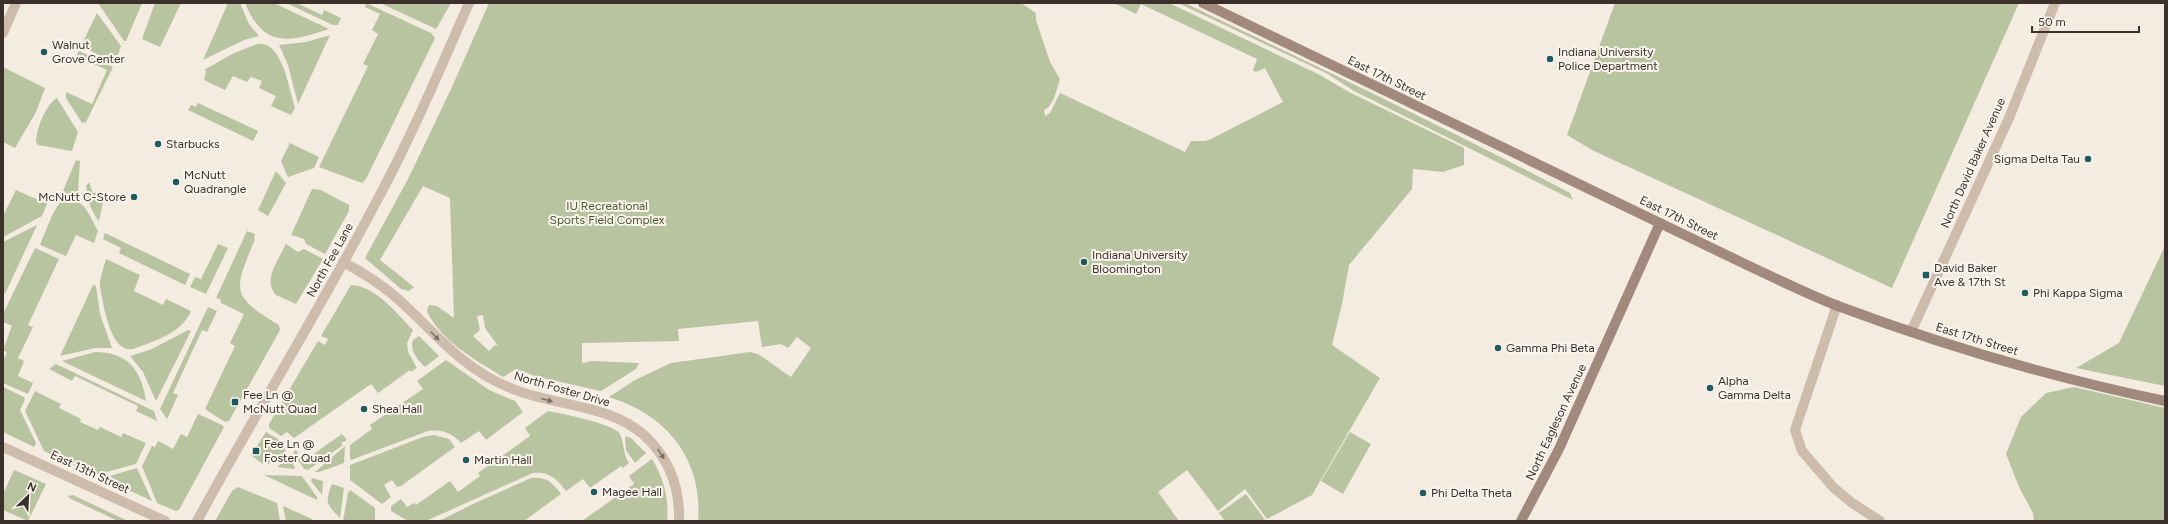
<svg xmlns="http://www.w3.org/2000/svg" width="2168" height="524" viewBox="0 0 2168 524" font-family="Figtree,sans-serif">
<rect width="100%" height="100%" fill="#f4ebe1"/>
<g fill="#b8c4a0" fill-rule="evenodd">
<path d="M98 3H142L126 41H124Z"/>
<path d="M155 3H181L160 47 142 39Z"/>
<path d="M228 3H240L249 24 259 36 244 40 203 60Z"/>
<path d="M245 3H274L329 29C289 42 264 49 245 3Z"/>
<path d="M286 3H297L322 15 324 10 341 18 338 25H333Z"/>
<path d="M366 3 431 33 435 38 366 179 362 183 319 167 368 66 363 64 378 34 372 30 380 14 365 7Z"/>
<path d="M380 3H451L436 29Z"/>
<path d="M489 3H1021L1036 13V20L1050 62 1060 79C1057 88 1054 106 1044 110L1045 116 1050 113 1060 93 1185 152 1191 141H1205L1211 139 1283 102 1265 68 1256 72 1253 70 1257 59 1141 4 1136 14 1114 3H1169L1318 74 1349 92 1464 148V165L1443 172 1413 169 1412 189 1349 265 1342 304 1332 345 1380 378 1312 495 1267 519 1245 489 1218 511 1187 470 1158 492 1179 521H698C703 459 667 415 609 397L635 380 671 363 750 352 758 354 791 377 811 348 797 337 788 348 781 344 762 347 758 321 678 329 679 341 582 343V363L592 361 639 363 636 369 601 391 538 377 516 369 503 377C476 360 441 342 427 311L429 305 437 306 454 318 450 198 423 186 380 260 414 287 409 291 401 289 365 258 408 179 452 87ZM483 315 485 328 498 346 495 345 489 351 473 336 480 330 477 316Z"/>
<path d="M1178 3H1185C1314 65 1443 126 1570 193L1573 200 1354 91 1328 74Z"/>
<path d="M1615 3H2019L1892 288 1594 151 1567 135Z"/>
<path d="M97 13 121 46 115 63 81 46Z"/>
<path d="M330 35 298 104 288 65 279 45 306 42Z"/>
<path d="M257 44C283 40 289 90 295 108L291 115 271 106 276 96 259 88 262 81 251 77 247 82 233 76 225 90 204 80 206 71 204 70 232 54Z"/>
<path d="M79 51 113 67 86 122 82 123 66 98V92L92 104 107 70 76 56Z"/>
<path d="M3 67 45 88 36 112 15 148 3 142Z"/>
<path d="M57 98 78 132 72 151 38 145 36 142C36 129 46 104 57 98Z"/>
<path d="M198 103 258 131 253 141 188 110 191 105 196 107Z"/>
<path d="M290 143 319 157 314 168 288 177 281 161Z"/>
<path d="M76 160 80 161 78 191 75 194H65L63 191Z"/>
<path d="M276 171 286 183 268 216 258 210Z"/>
<path d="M89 182 93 193 102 192 103 202 99 221C90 210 88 200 86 186Z"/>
<path d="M312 189 321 190 349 205V211L325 254 306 244 304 239 291 235Z"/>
<path d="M16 190 47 204 42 216 3 237V216Z"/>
<path d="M64 199C85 198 89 215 98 231L94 243 76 235 66 256 40 245C45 234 54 205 64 199Z"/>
<path d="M37 225 5 294 3 291V242Z"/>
<path d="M247 231 255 234 254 238 255 239C235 289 228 295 279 325L280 330 229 421 225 422 205 409 235 346 230 343 244 314 221 303 220 299 216 298Z"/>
<path d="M105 233 190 274 185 285 119 253 121 248 103 239Z"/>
<path d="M218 244 228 248 206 294 190 287 195 277 201 279Z"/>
<path d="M286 244 298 252 304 249 323 259 296 304 276 295C262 280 279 259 286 244Z"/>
<path d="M2165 246V386L2076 368 2119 343Z"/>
<path d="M35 248 59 259 28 325 33 327 18 358 24 361 18 376 33 383 28 394 3 383V361L7 352 3 350 12 326 3 322V314Z"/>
<path d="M106 259 140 275 134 291 163 305 166 299 191 311C182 333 155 341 133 349 110 354 103 303 100 286V280Z"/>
<path d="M93 285 96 286 100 314 112 348H95L60 356Z"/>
<path d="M351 285C376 286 396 313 413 330L407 343 408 352 417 368 411 372 410 370 378 393 371 384 294 438 287 432 281 436 269 428V424L318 341 325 345 328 339 321 336Z"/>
<path d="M208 307 217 311 207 332 202 330 173 393 178 395 167 419 160 409Z"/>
<path d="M188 330 191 331 156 401 143 372 130 356 152 349Z"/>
<path d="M419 336 439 356 425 367C418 361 409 349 413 340Z"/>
<path d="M95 352C127 352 141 369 146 401L62 361Z"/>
<path d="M446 360 489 390 515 401 523 412 486 440 479 431 461 443C452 433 442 429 428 431L351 460 350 458V445L372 429 370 425 423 389 417 381Z"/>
<path d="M56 364 154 411 157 421 136 411 138 406 75 376 72 381 49 369Z"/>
<path d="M3 387 24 397 25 400 20 410 36 443 34 447 3 432Z"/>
<path d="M2074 387 2165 408V521H2034L2033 513 2019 487 2006 454 2021 417 2046 393Z"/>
<path d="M35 391 61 404 59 408 81 419 80 422 98 430 100 427 121 437 123 433 146 443 136 464 99 474H93L44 451 25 411Z"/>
<path d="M548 411C560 413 615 424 620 434 624 443 623 454 629 463L623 468 621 466 590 488 583 479 566 491C557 479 549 471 533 473L426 521H408L391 511V506L401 499 407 507 414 503 416 505 450 481 458 492 480 476 478 473 530 436 525 428Z"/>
<path d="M198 414 222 425 224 427 179 510 176 511 157 503 142 466 152 446 155 447 158 441 173 449 181 434 187 437Z"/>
<path d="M266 432 278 439 286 451 268 464 261 463 251 455Z"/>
<path d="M1350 432 1371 444 1343 494 1321 481Z"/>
<path d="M342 434 347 440 341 443 343 445 308 470 304 469 293 452 296 450 302 459 306 456 308 458Z"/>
<path d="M434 435 449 439 455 447 401 486 397 487 392 480 384 485 391 497 382 504 350 480V465L423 437Z"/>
<path d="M625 436 631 438 646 453 635 463 626 450Z"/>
<path d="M345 446 344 463 319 472H315Z"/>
<path d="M288 458 295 467 294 469 277 467Z"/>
<path d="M652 459C664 479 669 498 667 521H582L634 484 629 476Z"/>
<path d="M137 468 152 501 103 478Z"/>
<path d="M14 470 46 484 28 521 3 510V494Z"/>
<path d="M264 475 302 476 317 497V500Z"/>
<path d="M312 478 323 481 322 495 311 481Z"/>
<path d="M531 478C546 476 553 483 561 494L524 521H439L471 505Z"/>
<path d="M332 484 344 488 340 518C326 504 325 502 332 484Z"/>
<path d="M238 487 277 503 280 521H215L232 491Z"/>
<path d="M350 490 375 508V521H343L348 493Z"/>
<path d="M1246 494 1265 520 1225 521 1219 513Z"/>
<path d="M73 495 128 521H118L69 498 68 496Z"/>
<path d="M283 506 312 519 314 521H286Z"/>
</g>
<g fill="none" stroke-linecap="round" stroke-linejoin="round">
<g stroke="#cdbbac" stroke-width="10">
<path d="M3 33 16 3"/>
<path d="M343 262C362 272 381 284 398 299 435 332 460 367 508 387 551 406 607 403 644 435 669 458 680 487 679 521"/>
<path d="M1837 305 1795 430 1802 451 1833 487 1852 503 1880 521"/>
<path d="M1911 332 2009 118 2055 3"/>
<path d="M3 447 165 521"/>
<path d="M197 521C254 416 317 314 373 208 409 142 439 72 469 3"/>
</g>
<g stroke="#a18a7d" stroke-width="10">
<path d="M1203 3 1747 265C1777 279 1807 294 1838 306 1945 346 2054 378 2165 401"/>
<path d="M1521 521 1559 449 1660 223"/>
</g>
</g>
<defs><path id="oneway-solid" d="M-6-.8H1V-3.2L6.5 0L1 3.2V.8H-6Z"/></defs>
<g fill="#7d6f65">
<use href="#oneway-solid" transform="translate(435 336) rotate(45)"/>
<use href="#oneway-solid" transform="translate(547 400) rotate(15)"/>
<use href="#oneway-solid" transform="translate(661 454) rotate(57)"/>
</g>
<g fill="#1f5a5e" stroke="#fbf5ee" stroke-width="1.5">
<circle cx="44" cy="52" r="4"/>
<circle cx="1550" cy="59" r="4"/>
<circle cx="158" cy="144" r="4"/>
<circle cx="2088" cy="159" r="4"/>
<circle cx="176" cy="182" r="4"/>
<circle cx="134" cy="197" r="4"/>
<circle cx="1084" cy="262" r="4"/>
<rect x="1922" y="271" width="8" height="8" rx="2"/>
<circle cx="2025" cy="293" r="4"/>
<circle cx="1498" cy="348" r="4"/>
<circle cx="1710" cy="388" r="4"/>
<rect x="231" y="398" width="8" height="8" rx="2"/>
<circle cx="364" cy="409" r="4"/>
<rect x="252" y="447" width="8" height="8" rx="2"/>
<circle cx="466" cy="460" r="4"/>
<circle cx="594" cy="492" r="4"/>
<circle cx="1423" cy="493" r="4"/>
</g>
<g text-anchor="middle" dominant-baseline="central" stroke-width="4" stroke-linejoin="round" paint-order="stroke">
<g font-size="12" fill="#3b302b" stroke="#fbf5ee" text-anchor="start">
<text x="52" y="45">Walnut<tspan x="52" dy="14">Grove Center</tspan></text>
<text x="1558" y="52">Indiana University<tspan x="1558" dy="14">Police Department</tspan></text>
<text x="166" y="144">Starbucks</text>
<text x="2080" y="159" text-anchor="end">Sigma Delta Tau</text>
<text x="184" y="175">McNutt<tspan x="184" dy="14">Quadrangle</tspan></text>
<text x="126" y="197" text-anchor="end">McNutt C-Store</text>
<text x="1092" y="255">Indiana University<tspan x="1092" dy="14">Bloomington</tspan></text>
<text x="1934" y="268">David Baker<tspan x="1934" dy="14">Ave &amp; 17th St</tspan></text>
<text x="2033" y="293">Phi Kappa Sigma</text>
<text x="1506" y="348">Gamma Phi Beta</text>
<text x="1718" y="381">Alpha<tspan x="1718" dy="14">Gamma Delta</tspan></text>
<text x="243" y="395">Fee Ln @<tspan x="243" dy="14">McNutt Quad</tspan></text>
<text x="372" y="409">Shea Hall</text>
<text x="264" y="444">Fee Ln @<tspan x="264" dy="14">Foster Quad</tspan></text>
<text x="474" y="460">Martin Hall</text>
<text x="602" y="492">Magee Hall</text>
<text x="1431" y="493">Phi Delta Theta</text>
</g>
<g font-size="12" fill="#3b302b" stroke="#fbf5ee">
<text transform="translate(1387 78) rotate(26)">East 17th Street</text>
<text transform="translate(1973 163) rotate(-66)">North David Baker Avenue</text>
<text transform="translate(1679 218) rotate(26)">East 17th Street</text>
<text transform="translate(330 260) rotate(-61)">North Fee Lane</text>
<text transform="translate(1977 339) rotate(17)">East 17th Street</text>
<text transform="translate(562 389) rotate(16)">North Foster Drive</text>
<text transform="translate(1556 422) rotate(-65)">North Eagleson Avenue</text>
<text transform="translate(90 472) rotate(25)">East 13th Street</text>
</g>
<g font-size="12" fill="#4a5a2e" stroke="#fbf5ee">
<text x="607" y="206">IU Recreational<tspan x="607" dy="14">Sports Field Complex</tspan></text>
</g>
</g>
<rect width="2168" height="524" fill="none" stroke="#3b302b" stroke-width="8"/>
<g transform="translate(28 496) rotate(24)" stroke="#fbf5ee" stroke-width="3" paint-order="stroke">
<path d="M0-3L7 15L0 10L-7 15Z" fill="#3b302b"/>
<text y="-6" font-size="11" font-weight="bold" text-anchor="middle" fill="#3b302b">N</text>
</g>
<path d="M2032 26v6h107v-6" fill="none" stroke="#3b302b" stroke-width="2"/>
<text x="2038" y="26" font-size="12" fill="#3b302b" stroke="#fbf5ee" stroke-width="3" paint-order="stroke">50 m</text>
</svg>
